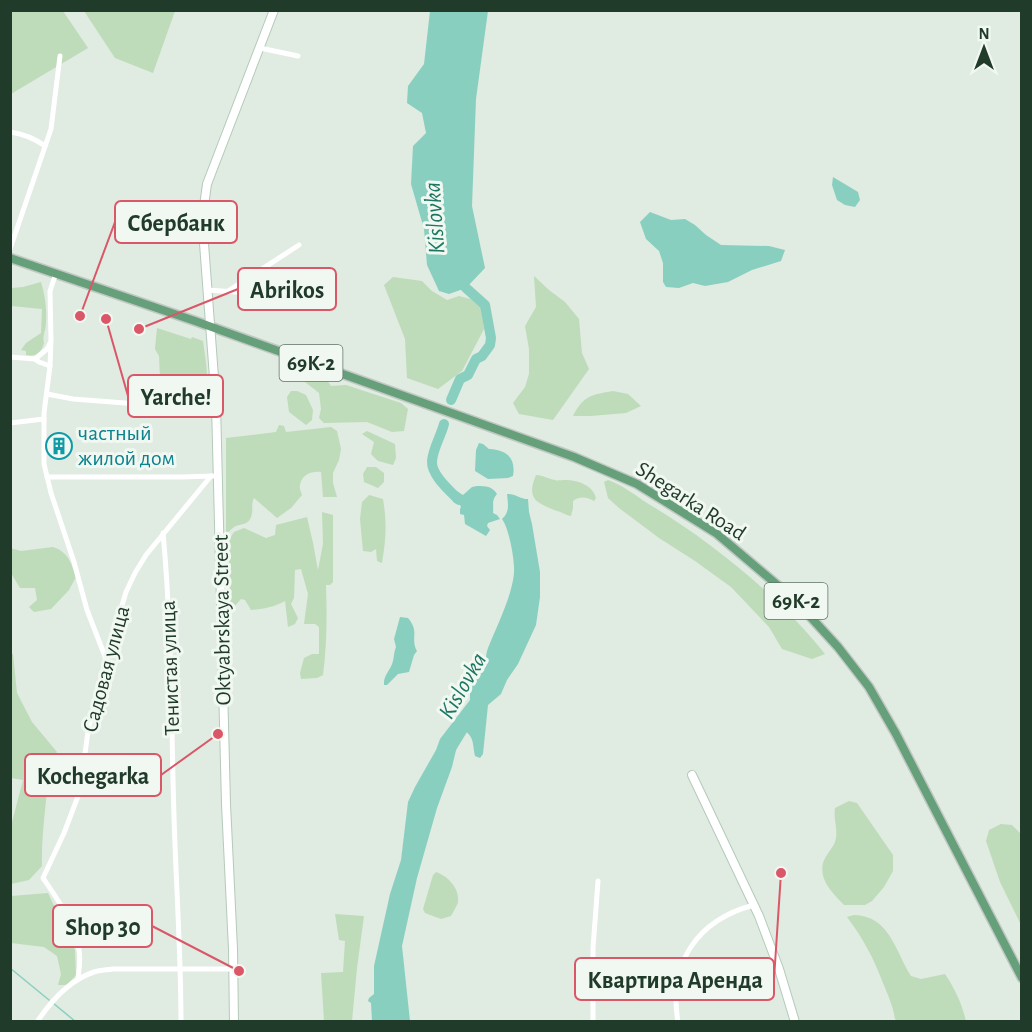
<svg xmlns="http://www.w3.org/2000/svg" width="1032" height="1032" viewBox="0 0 1032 1032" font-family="'Alegreya Sans',sans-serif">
<rect width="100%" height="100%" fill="#e0ebe2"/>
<g fill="#bedcba">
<path d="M10 11H63L88 48 11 94Z"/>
<path d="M84 11H175L153 73 115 58Z"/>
<path d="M534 276 549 290 565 302 579 319 582 353 589 369 553 420 519 414 513 403 525 387 529 374V349L525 326 536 307Z"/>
<path d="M393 277 422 281 432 291 447 300 459 296 481 302 484 329 462 371 438 389 407 378 405 339 384 285Z"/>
<path d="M41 282C45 295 47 310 46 323 46 330 42 336 44 343 41 353 37 357 26 355V351L21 350 26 343 41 333 42 309 11 306V288L23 287Z"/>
<path d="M157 328 191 339 192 337 203 341C205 355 211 391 204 401L171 403 161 402 159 356 155 349Z"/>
<path d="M300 366C316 370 322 371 331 386L346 385 401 403 408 409 404 431 392 432 367 422 324 423 319 418 321 409 319 393 295 374 292 370Z"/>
<path d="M291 391H297L306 395 313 410 312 420 306 425 289 412 287 397Z"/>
<path d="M613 391 628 394 641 406 626 413 591 416H573C584 395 591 395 613 391Z"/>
<path d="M279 425 284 426 286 432 331 427 337 431 341 449 339 460 333 473V483L337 497H323L321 472C312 471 302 474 300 485 299 488 301 492 302 495L291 508 277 518 254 498C251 504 253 507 252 513 250 526 242 523 234 527 231 529 229 532 226 534V438L276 432Z"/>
<path d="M367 431 395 444 396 458 393 465 378 461 371 454 374 442 362 434Z"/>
<path d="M367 467H376L384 473V482L378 488 364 482 363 474Z"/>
<path d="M536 475C543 475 548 479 555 480 556 481 563 480 565 480 577 480 593 485 596 498L594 501C587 497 580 496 573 501V508L571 516C565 515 562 512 557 511 536 503 526 499 536 475Z"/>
<path d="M608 480C622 485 635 495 647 503 711 541 779 596 825 654L812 659 782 649 769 627 731 587 695 561 659 538 619 508 608 498 604 482Z"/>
<path d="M369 495 383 499C387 523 386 539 382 563L377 561 376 549 371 552 363 551 360 519 362 502Z"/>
<path d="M322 512 333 515V582L330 585H326C327 615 327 645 323 675L317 678 301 679 300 673 304 658 312 654H319V627L315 624H304L308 594 301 569 295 570 294 598 291 604 298 618 295 624 288 627 285 601C274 607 263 609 251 610L245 600 241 599 234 607 229 606 228 541 234 532 244 528 266 538 275 535 276 525 307 517 313 543 318 570 323 544Z"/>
<path d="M53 547C68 552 71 562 76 577L69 590 51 609 34 612 29 607 37 600 35 588H20L11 573 10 548 21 551Z"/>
<path d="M10 654H13L17 693 32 722 57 752 49 761C48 796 41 830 42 866L29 880 11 884V826L23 780 11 778Z"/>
<path d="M849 801 857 803 893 855V871L884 887 872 901 865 905H844C833 893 819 881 823 863 825 856 832 849 835 842 839 831 833 819 835 808Z"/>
<path d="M1001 824 1012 825 1021 834V925L1000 882 986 841 989 830Z"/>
<path d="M436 872C448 876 460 889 458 902 457 906 453 912 451 916L441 919 425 913 423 909 433 875Z"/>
<path d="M48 893 75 950 76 975 67 985H58L61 974 57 956 44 947 11 943V896Z"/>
<path d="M335 914 364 916 357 968 352 1021H324L321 973 343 972 345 941 339 940Z"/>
<path d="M854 915C890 916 895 951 911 976L921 979 945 974C955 989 962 1004 966 1021L899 1022 895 1019C893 1006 888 995 883 983 874 959 863 938 847 917Z"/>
</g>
<g fill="#89cfbf">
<path d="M430 11H488L476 99 472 206 485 268 466 288 449 294 439 291 427 265 424 229 411 184 413 146 426 133 422 113 407 103 408 86 424 64Z"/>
<path d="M833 177 858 192 860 200 855 207 845 205 837 200 832 185Z"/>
<path d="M650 212 671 220 685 219 695 225 706 235 721 245 769 246 785 250 781 261 752 270 728 282 705 286 693 283 679 288 666 287 663 282V263L659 251 646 239 640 222Z"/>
<path d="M479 443 483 444 489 449C507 450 516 458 513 476L508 478 488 479 475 471 476 450Z"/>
<path d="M477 486C486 486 492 486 497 494 491 501 494 505 493 513L497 515 500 519 488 523 487 526 490 530 486 536 465 524 464 515 460 514V509L461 507 460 505 453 502C453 498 450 495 450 491L455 490 463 495 472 487Z"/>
<path d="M507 494C514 493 520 499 528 499L529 512 532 524 540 572V597L536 625 518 664 507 680 501 694 488 705 483 754 480 758 475 756C472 741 475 736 459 727L457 732V746L452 767 437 808 417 878 402 946 410 1021H372L371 1003 368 1001 369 998 374 994V966L390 894 401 860 408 802 415 787 436 750 440 739 470 700V691L476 675C479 674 482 673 484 671 486 668 485 655 488 648 497 626 512 596 514 573 515 561 509 528 502 519 510 512 508 504 507 494Z"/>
<path d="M400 617 408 618C420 632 410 638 417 651L414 655 409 672 398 674 387 685H384C383 675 391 670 393 661 394 656 394 652 396 647L394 639Z"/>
</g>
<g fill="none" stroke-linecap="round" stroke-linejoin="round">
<g stroke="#89cfbf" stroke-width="1.5">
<path d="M10 968 49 1000"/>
<path d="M53 1003 76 1022"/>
</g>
<g stroke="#89cfbf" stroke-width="10">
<path d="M451 400 460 379 468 375 476 359 482 356 490 345 491 338 485 305 466 288 461 282 460 275"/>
<path d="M444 424C441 436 433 448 432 461 431 475 450 491 459 500"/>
<path d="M449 752 471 716"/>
</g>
<defs>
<g id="secondary">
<path d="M692 775 759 916 779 969 795 1022"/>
<path d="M234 1022 233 949 226 804 216 404 203 230 204 206 207 184 274 10"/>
</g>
<path id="primary" d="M10 258 195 321 574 457 637 484 716 533 795 600 838 647 869 687 896 734 1022 978"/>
</defs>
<use href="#secondary" stroke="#b4caba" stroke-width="10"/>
<use href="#primary" stroke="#c1c8c3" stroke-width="11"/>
<g stroke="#fff" stroke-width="5">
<path d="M260 48 298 56"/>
<path d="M10 132C24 134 34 138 45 146"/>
<path d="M10 249 51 129 60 56"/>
<path d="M56 273 50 291 51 340 50 366 44 413V464L51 493 74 562 87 610 106 659"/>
<path d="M207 290 262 294 266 291H272"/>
<path d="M228 291 299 245"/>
<path d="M10 357 35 359 47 349 50 343"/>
<path d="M35 359 39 362 50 366"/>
<path d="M47 394 73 399 151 405 216 404"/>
<path d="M10 423 44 419"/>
<path d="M47 477H182L213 476"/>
<path d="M163 533C172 627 171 722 174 816 176 885 181 953 181 1022"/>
<path d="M78 979C79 969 81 959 79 950 75 923 58 900 43 878L64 833 80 791 88 731 106 659 126 592 135 573 146 555 211 476"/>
<path d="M37 1022C51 1001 69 980 94 972 100 970 107 970 113 969H233"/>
<path d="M593 1022V948L598 881"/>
<path d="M678 1022C668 963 697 920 754 905"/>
</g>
<use href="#secondary" stroke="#fff" stroke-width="8"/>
<use href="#primary" stroke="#66a07a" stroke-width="8"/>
</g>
<defs>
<symbol id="building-ring" viewBox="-11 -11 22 22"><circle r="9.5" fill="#f1f8f2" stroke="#0f9aa8" stroke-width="1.5"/><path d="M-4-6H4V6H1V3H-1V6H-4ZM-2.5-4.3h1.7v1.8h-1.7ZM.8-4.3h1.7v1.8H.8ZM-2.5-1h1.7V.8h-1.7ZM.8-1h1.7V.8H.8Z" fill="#0f9aa8"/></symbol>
</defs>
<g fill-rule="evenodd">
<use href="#building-ring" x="44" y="431" width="30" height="30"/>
</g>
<g text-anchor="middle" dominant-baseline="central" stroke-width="6" stroke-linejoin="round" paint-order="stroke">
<g fill="#f1f8f2" stroke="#5f7466" stroke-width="1.5">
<rect x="279.5" y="345" width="63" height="36" rx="4.5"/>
<rect x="764.5" y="583" width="63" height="36" rx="4.5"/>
</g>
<g font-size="21" font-weight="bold" fill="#213b2a">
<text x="311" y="363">69К-2</text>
<text x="796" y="601">69К-2</text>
</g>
<g font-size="22" fill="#0d838f" stroke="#f1f8f2" text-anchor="start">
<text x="78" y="433">частный<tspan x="78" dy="25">жилой дом</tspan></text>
</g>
<g font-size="22" fill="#213b2a" stroke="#f1f8f2">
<text transform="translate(691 501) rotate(33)">Shegarka Road</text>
<text transform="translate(222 620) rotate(-91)">Oktyabrskaya Street</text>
<text transform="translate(170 668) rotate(-92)">Тенистая улица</text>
<text transform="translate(106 669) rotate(-75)">Садовая улица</text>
</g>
<g font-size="24" font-style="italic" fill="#1d7662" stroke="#f1f8f2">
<text transform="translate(435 218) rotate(-94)">Kislovka</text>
<text transform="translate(463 686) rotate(-60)">Kislovka</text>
</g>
</g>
<path fill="none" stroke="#da5768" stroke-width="2" d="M80 316L115 222M139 329L238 289M106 319L128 396M218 734L161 775M239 971L152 926M781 873L774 979"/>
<g fill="#da5768" stroke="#f1f8f2" stroke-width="2">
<circle cx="80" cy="316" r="6"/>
<circle cx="139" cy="329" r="6"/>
<circle cx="106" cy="319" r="6"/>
<circle cx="218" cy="734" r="6"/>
<circle cx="239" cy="971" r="6"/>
<circle cx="781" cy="873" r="6"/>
</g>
<g fill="#f1f8f2" stroke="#da5768" stroke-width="2">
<rect x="115" y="201" width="122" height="42" rx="6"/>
<rect x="238" y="268" width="98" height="42" rx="6"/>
<rect x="128" y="375" width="95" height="42" rx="6"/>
<rect x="25" y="754" width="136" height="42" rx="6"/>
<rect x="53" y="905" width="99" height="42" rx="6"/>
<rect x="575" y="958" width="199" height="42" rx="6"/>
</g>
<g font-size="24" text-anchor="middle" font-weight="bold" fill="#213b2a">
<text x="176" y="231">Сбербанк</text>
<text x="287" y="298">Abrikos</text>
<text x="176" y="405">Yarche!</text>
<text x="93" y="784">Kochegarka</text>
<text x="103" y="935">Shop 30</text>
<text x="675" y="988">Квартира Аренда</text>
</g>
<rect width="1032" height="1032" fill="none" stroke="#213b2a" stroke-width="24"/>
<g transform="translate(984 48)" stroke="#f1f8f2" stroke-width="4.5" paint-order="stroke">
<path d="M0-4.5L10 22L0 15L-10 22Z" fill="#213b2a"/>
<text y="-9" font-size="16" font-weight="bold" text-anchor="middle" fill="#213b2a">N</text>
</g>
</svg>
